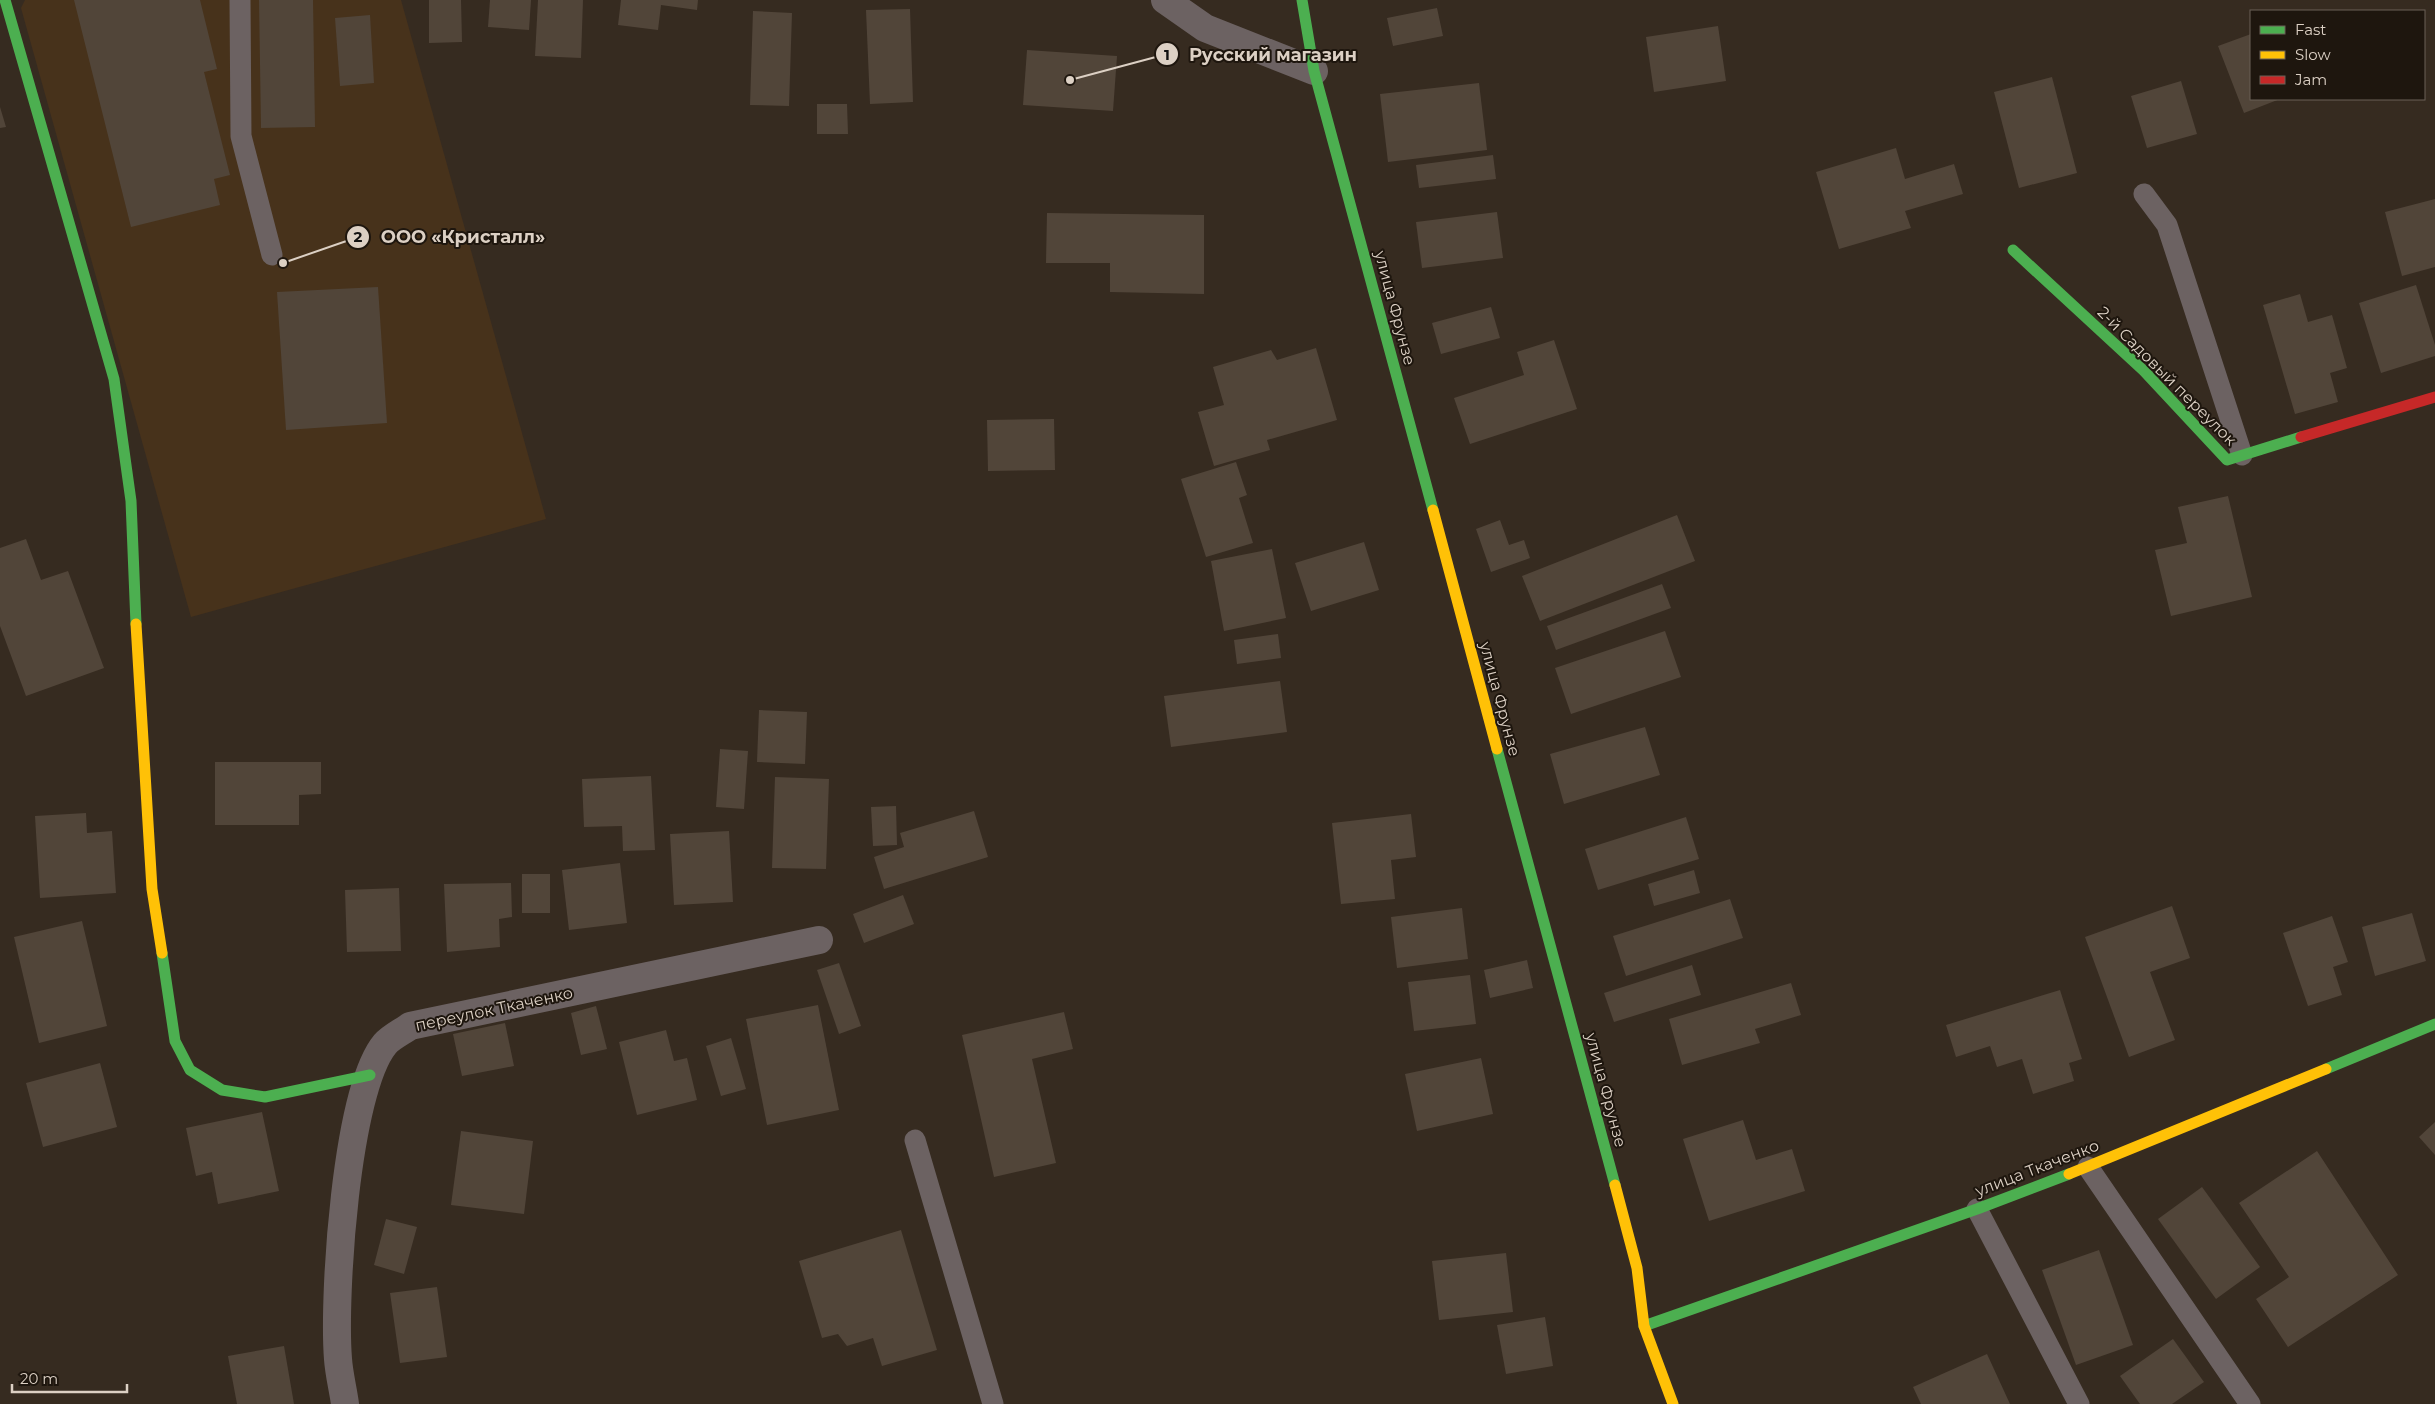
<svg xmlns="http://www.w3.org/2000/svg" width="2435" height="1404" viewBox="0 0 2435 1404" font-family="Montserrat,sans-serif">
<rect width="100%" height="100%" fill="#362b20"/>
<path fill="#47321b" d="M25 0H401L546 519 191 617 21 8Z"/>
<g fill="#514539">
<path d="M74 0H200L217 69 204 72 230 175 214 179 220 205 131 227Z"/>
<path d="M259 0H313L315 127 261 128Z"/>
<path d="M429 0H461L462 42 429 43Z"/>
<path d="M490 0H531L529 30 488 27Z"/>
<path d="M538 0H583L581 58 535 56Z"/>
<path d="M621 0H698L697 10 661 5 658 30 618 25Z"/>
<path d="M1437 8 1443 36 1393 46 1387 18Z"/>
<path d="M910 9 913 102 870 104 866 10Z"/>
<path d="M753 11 792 13 789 106 750 105Z"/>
<path d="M370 15 374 83 340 86 335 18Z"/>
<path d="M1718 26 1726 81 1654 92 1646 37Z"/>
<path d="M2251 34V99H2280L2244 113 2218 46Z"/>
<path d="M1027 50 1117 56 1113 111 1023 105Z"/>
<path d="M2052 77 2077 173 2019 188 1994 92Z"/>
<path d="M2181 81 2197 134 2147 148 2131 96Z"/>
<path d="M1479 83 1487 150 1388 162 1380 94Z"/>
<path d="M817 104H847L848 134H817Z"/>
<path d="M0 107 6 127 0 128Z"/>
<path d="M1896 148 1905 179 1954 164 1963 194 1905 211 1911 228 1839 249 1816 172Z"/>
<path d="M1493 155 1496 179 1419 188 1416 165Z"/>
<path d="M2435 199V267L2402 276 2385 212Z"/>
<path d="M1497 212 1503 258 1422 268 1416 222Z"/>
<path d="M1047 213 1204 215V294L1110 292V263H1046Z"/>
<path d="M2416 285 2435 345V356L2381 373 2359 303Z"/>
<path d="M378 287 387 423 286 430 277 292Z"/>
<path d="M2300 294 2308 322 2332 315 2347 368 2330 373 2338 402 2295 414 2263 305Z"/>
<path d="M1491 307 1500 338 1441 354 1432 323Z"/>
<path d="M1554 340 1577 409 1470 444 1454 398 1524 375 1517 352Z"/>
<path d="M1316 348 1337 420 1267 440 1270 450 1214 466 1198 412 1224 405 1213 367 1271 350 1277 360Z"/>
<path d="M1054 419 1055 470 988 471 987 420Z"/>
<path d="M1236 462 1247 495 1239 498 1253 543 1206 557 1181 479Z"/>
<path d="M2228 496 2252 597 2171 616 2155 550 2187 543 2178 507Z"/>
<path d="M1677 515 1695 561 1540 621 1522 576Z"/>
<path d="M1500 520 1509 545 1524 540 1530 558 1491 572 1476 529Z"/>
<path d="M26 539 41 580 68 571 104 668 26 696 0 626V548Z"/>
<path d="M1364 542 1379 590 1311 611 1295 563Z"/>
<path d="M1272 549 1286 618 1224 631 1211 561Z"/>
<path d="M1662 584 1671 608 1556 650 1547 626Z"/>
<path d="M1665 631 1681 677 1571 714 1555 668Z"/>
<path d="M1278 634 1281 658 1237 664 1234 640Z"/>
<path d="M1280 681 1287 732 1171 747 1164 696Z"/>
<path d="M759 710 807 712 805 764 757 762Z"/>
<path d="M1645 727 1660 775 1564 804 1550 754Z"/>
<path d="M720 749 748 751 744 809 716 807Z"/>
<path d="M215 762H321V794L299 795V825H215Z"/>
<path d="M651 776 655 850 623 851 622 826 584 827 582 779Z"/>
<path d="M775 777 829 779 826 869 772 868Z"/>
<path d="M896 806 897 845 873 846 871 807Z"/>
<path d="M974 811 988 857 884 889 874 857 904 847 900 833Z"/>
<path d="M86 813 87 833 112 831 116 893 40 898 35 816Z"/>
<path d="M1411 814 1416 857 1391 860 1395 899 1341 904 1332 823Z"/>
<path d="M1686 817 1699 859 1598 890 1585 849Z"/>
<path d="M729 831 733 902 674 905 670 834Z"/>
<path d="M620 863 627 923 569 930 562 870Z"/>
<path d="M1694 870 1700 893 1654 906 1648 884Z"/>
<rect x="522" y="874" width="28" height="39"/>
<path d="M511 883 512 917 499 919 500 947 447 952 444 884Z"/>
<path d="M399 888 401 951 347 952 345 890Z"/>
<path d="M903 895 914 924 864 943 853 914Z"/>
<path d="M1730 899 1743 938 1626 976 1613 936Z"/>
<path d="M2172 906 2190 958 2150 972 2175 1040 2129 1057 2085 937Z"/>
<path d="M1462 908 1468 959 1397 968 1391 917Z"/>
<path d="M2412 913 2426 961 2375 976 2362 927Z"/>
<path d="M2332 916 2348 962 2333 967 2342 995 2308 1006 2283 933Z"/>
<path d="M82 921 107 1026 39 1043 14 937Z"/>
<path d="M1527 960 1533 988 1490 998 1484 970Z"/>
<path d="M839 963 861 1026 839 1034 817 970Z"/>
<path d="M1692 965 1701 995 1614 1022 1604 993Z"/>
<path d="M1470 975 1476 1024 1414 1031 1408 982Z"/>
<path d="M1791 983 1801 1015 1755 1029 1760 1043 1682 1065 1669 1019Z"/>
<path d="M2060 990 2082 1059 2069 1063 2074 1081 2033 1094 2022 1059 1997 1067 1990 1046 1956 1057 1946 1025Z"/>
<path d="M818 1005 839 1110 767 1125 746 1019Z"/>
<path d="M596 1006 607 1049 581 1055 571 1013Z"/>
<path d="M1064 1012 1073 1049 1032 1059 1056 1163 994 1177 962 1035Z"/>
<path d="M505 1023 514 1066 462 1076 453 1034Z"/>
<path d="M666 1030 674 1061 687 1058 697 1100 637 1115 619 1042Z"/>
<path d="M731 1038 746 1089 721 1096 706 1046Z"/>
<path d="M1481 1058 1493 1114 1417 1131 1405 1074Z"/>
<path d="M100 1063 117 1127 43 1147 26 1083Z"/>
<path d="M262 1112 279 1191 218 1204 212 1172 196 1176 186 1128Z"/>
<path d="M1743 1120 1756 1160 1792 1149 1805 1191 1709 1221 1683 1139Z"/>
<path d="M2435 1122V1155L2419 1137Z"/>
<path d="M461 1131 533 1141 524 1214 451 1205Z"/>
<path d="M2317 1151 2398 1275 2288 1347 2256 1299 2289 1277 2239 1203Z"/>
<path d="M2202 1187 2260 1267 2216 1299 2158 1219Z"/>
<path d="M386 1219 417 1227 404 1274 374 1265Z"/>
<path d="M901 1230 937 1350 882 1366 873 1338 847 1346 838 1334 822 1338 799 1261Z"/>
<path d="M2099 1250 2133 1345 2076 1365 2042 1270Z"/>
<path d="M1506 1253 1513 1312 1439 1320 1432 1261Z"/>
<path d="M437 1287 447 1357 400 1363 390 1293Z"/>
<path d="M1545 1317 1553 1366 1506 1374 1497 1325Z"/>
<path d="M2173 1339 2204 1382 2172 1404H2140L2120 1376Z"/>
<path d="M284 1346 294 1404H237L228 1356Z"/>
<path d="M1987 1354 2010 1404H1921L1913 1387Z"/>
</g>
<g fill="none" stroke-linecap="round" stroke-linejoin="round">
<g stroke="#6c6262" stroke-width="21">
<path d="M240 0 241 136 272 255"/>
<path d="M2144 194 2167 225 2242 455"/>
<path d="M915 1140 993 1404"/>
<path d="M2088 1167 2250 1404"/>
<path d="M1977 1209 2079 1404"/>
</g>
<g stroke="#6c6262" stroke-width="28">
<path d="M1165 0 1205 28 1314 71"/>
<path d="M345 1404C343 1389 339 1374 338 1359 333 1296 346 1091 385 1044 391 1037 402 1032 410 1026L819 940"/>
</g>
<g stroke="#4caf50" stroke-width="11">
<path d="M5 0 114 379 131 501 136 624"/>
<path d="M1302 0 1314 71 1433 510"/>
<path d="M2013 250 2144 371 2227 460 2301 437"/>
<path d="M1497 749 1615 1185"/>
<path d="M162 953 175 1041 190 1070 222 1090 265 1097 370 1075"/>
<path d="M2326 1069 2435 1024"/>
<path d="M1644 1326 1977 1209 2069 1174"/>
</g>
<g stroke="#ffc107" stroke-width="11">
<path d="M1433 510 1497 749"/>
<path d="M136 624 152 889 162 953"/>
<path d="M2069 1174 2326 1069"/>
<path d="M1615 1185 1637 1268 1644 1326 1673 1404"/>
</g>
<path stroke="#c62828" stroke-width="11" d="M2301 437 2435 397"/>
</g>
<g text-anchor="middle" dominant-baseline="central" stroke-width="4" stroke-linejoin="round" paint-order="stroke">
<g font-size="16" fill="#dcd0c4" stroke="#1e160e">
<text transform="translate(1395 308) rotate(75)">улица Фрунзе</text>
<text transform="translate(2167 376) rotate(45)">2-й Садовый переулок</text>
<text transform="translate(1500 699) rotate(75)">улица Фрунзе</text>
<text transform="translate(494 1009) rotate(-12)">переулок Ткаченко</text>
<text transform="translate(1606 1090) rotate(75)">улица Фрунзе</text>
<text transform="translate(2037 1168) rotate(-21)">улица Ткаченко</text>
</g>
</g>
<path fill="none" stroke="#dcd0c4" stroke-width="2" d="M1070 80L1167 54M283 263L358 237"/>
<g fill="#dcd0c4" stroke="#1e160e" stroke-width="2">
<circle cx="1070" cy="80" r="5"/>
<circle cx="283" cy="263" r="5"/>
<circle cx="1167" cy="54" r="12"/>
<circle cx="358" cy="237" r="12"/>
</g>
<g font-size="15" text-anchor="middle" font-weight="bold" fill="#111">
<text x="1167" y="60">1</text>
<text x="358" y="242">2</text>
</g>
<g font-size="18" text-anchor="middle" font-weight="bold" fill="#dcd0c4" stroke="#1e160e" stroke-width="4" stroke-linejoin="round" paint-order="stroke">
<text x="1273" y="61">Русский магазин</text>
<text x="463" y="243">ООО «Кристалл»</text>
</g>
<rect x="2250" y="10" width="175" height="90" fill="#1e160e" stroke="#6a6057"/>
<rect x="2260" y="26" width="25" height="8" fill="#4caf50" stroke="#6a6057"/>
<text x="2295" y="35" font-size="15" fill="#dcd0c4">Fast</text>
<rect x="2260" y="51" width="25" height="8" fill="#ffc107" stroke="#6a6057"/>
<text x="2295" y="60" font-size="15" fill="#dcd0c4">Slow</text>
<rect x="2260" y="76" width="25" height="8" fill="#c62828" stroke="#6a6057"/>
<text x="2295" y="85" font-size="15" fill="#dcd0c4">Jam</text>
<path d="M12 1384v8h115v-8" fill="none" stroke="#dcd0c4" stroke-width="2.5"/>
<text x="20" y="1384" font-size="15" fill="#dcd0c4" stroke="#1e160e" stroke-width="4" paint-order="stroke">20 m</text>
</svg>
